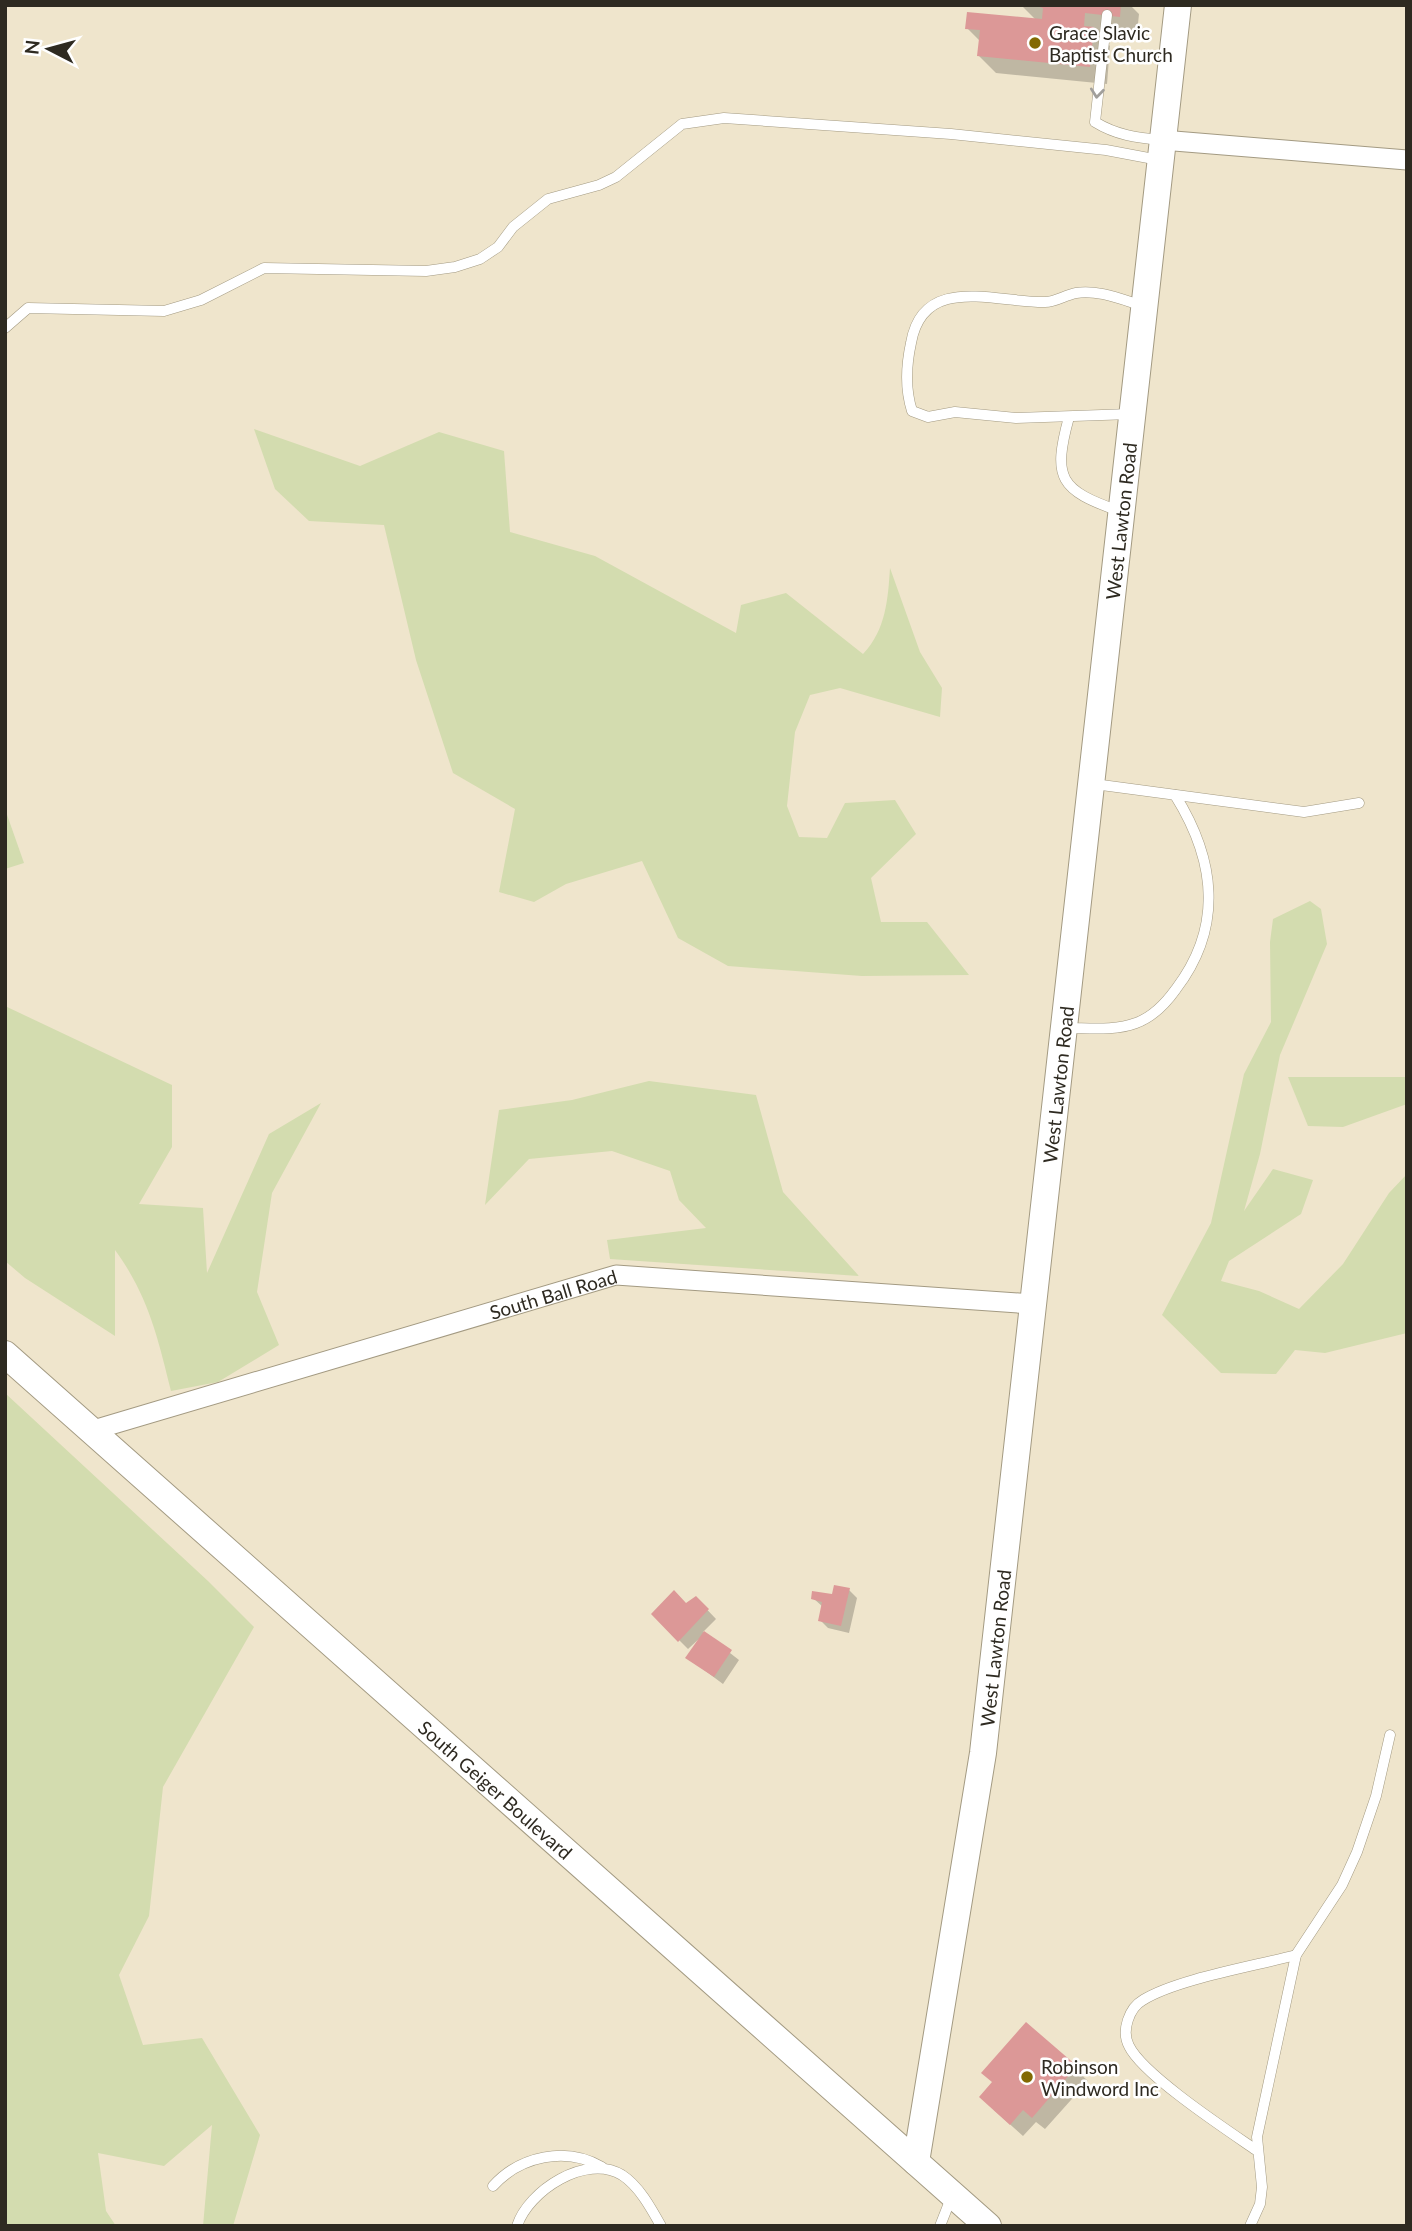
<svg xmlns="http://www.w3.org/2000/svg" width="1412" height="2231" viewBox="0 0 1412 2231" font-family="Lato,sans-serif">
<rect width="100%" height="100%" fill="#efe5cc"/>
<g fill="#d3dcaf">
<path d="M254 429 360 466 439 432 504 451 510 532 595 556 736 633 741 605 786 593 863 654C886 630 888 599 890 568L920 652 942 688 940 717 840 688 810 695 795 732 787 806 799 837 827 838 845 803 895 800 916 834 871 878 881 922H927L969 975 862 976 728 966 678 938 642 861 566 884 534 902 499 892 515 809 453 773 416 660 384 525 309 521 275 489Z"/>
<path d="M5 809 24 863 5 869Z"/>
<path d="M1310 901 1321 909 1327 944 1280 1055 1260 1154 1244 1211 1273 1169 1313 1180 1301 1214 1229 1261 1221 1281 1259 1291 1299 1309 1343 1264 1389 1193 1407 1174V1333L1325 1353 1295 1350 1276 1374 1221 1373 1162 1315 1211 1223 1244 1074 1271 1022 1270 942 1273 919Z"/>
<path d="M5 1006 172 1085V1147L139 1204 203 1208 207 1273 269 1134 321 1103 272 1193 257 1292 279 1345 218 1382 171 1391C158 1338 148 1295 115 1250V1336L25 1278 5 1261Z"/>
<path d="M1288 1077H1407V1104L1343 1127 1308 1126Z"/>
<path d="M649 1081 756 1095 783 1192 859 1276 610 1259 607 1240 706 1228 679 1200 670 1171 612 1151 529 1159 485 1205 499 1110 572 1100Z"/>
<path d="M5 1393 208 1581 254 1627 163 1787 149 1916 119 1975 143 2045 202 2038 260 2135 233 2226H203L212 2125 164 2166 98 2153 106 2211 116 2226H5Z"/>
</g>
<g fill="#0003">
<path d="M1021 5H1130L1139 14 1137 33 1102 30 1101 37 1110 46 1107 84 996 73 979 56 980 41 967 28 1037 21Z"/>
<path d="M849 1590 857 1598 849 1633 828 1628 820 1620 823 1607 813 1598 833 1596Z"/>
<path d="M696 1598 716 1619 703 1632 739 1660 723 1684 688 1658 701 1637 688 1649 653 1614 686 1605Z"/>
<path d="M1026 2024 1088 2081 1045 2129 1036 2122 1023 2136 994 2110V2082Z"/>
</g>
<g fill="#dc9897">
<path d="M1034 5H1121L1120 17 1085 13 1084 26 1094 27 1090 67 977 56 980 30 965 29 967 12 1042 19 1043 8Z"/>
<path d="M834 1585 850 1588 841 1626 818 1621 822 1602 811 1599 812 1591 832 1594Z"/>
<path d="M674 1590 686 1603 696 1596 709 1609 678 1642 651 1614Z"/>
<path d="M704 1631 732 1650 714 1677 685 1658Z"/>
<path d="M1026 2022 1077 2066 1032 2118 1023 2110 1010 2125 979 2097 992 2082 981 2073Z"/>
</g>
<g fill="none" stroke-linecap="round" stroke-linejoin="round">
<defs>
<g id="lane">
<path d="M1107 15 1095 122C1116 135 1137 138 1162 140"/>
<path d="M5 328 28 308 164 311 201 300 264 268 426 271 455 267 480 259 498 247 513 227 548 199 599 185 616 177 682 124 724 118 951 134 1106 150 1159 160"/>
<path d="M1131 414 1016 418 955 412 928 417 912 411C905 389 906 366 911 343 923 273 996 303 1045 302 1056 302 1065 295 1076 293 1097 289 1123 300 1143 306"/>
<path d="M1069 417C1052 479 1060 490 1119 511"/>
<path d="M1094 784 1304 812 1359 803"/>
<path d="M1067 1028C1089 1028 1115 1031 1136 1023 1153 1017 1166 1003 1176 989 1224 926 1215 859 1175 795"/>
<path d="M1256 2150C1227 2130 1143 2075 1129 2046 1121 2031 1129 2008 1143 2000 1177 1979 1255 1966 1296 1955"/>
<path d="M493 2186C520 2156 566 2146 602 2167"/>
<path d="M517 2226C528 2191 586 2153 622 2175 639 2186 651 2208 661 2226"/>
<path d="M940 2226 951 2198"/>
<path d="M1250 2226 1260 2204 1262 2187 1257 2137 1296 1955 1342 1885 1357 1852 1376 1796 1390 1735"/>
</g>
<g id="street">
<path d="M1162 140 1407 160"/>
<path id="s1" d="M90 1431 616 1275 1032 1304"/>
</g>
<g id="secondary">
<path id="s2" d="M5 1354 988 2226"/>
<path id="s3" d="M916 2162 983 1753 1178 5"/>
</g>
</defs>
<use href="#lane" stroke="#a39a82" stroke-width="11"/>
<use href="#street" stroke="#a39a82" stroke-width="21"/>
<use href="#secondary" stroke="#a39a82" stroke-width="28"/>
<use href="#lane" stroke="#fff" stroke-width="10"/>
<use href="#street" stroke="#fff" stroke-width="19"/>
<use href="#secondary" stroke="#fff" stroke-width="26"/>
</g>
<defs><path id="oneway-chevron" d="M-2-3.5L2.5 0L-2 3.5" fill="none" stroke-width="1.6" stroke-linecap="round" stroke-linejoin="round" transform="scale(1.75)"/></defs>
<use stroke="#a19f9b" href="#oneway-chevron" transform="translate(1097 93) rotate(96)"/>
<g fill="#826902" stroke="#fff" stroke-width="2.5">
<circle cx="1035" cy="43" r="7"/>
<circle cx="1027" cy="2077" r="7"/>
</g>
<g text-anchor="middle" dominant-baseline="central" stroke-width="5" stroke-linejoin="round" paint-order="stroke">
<g font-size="19" fill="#2e2a21" stroke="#fff" text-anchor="start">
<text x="1049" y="32">Grace Slavic<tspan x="1049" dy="22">Baptist Church</tspan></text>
<text x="1041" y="2066">Robinson<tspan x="1041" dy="22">Windword Inc</tspan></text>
</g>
<g font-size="19" fill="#2e2a21" stroke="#fff">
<text stroke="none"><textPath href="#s3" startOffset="1654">West Lawton Road</textPath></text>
<text stroke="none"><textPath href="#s3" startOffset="1087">West Lawton Road</textPath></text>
<text stroke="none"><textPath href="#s1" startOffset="483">South Ball Road</textPath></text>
<text stroke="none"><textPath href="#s3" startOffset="520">West Lawton Road</textPath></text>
<text stroke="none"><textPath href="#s2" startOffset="656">South Geiger Boulevard</textPath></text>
</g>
</g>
<rect width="1412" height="2231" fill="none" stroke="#2e2a21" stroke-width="14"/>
<g transform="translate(49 49) rotate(276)" stroke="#ffffff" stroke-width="5" paint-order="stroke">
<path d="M0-5L12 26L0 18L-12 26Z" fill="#2e2a21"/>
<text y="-10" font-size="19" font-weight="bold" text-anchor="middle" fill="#2e2a21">N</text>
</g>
</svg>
